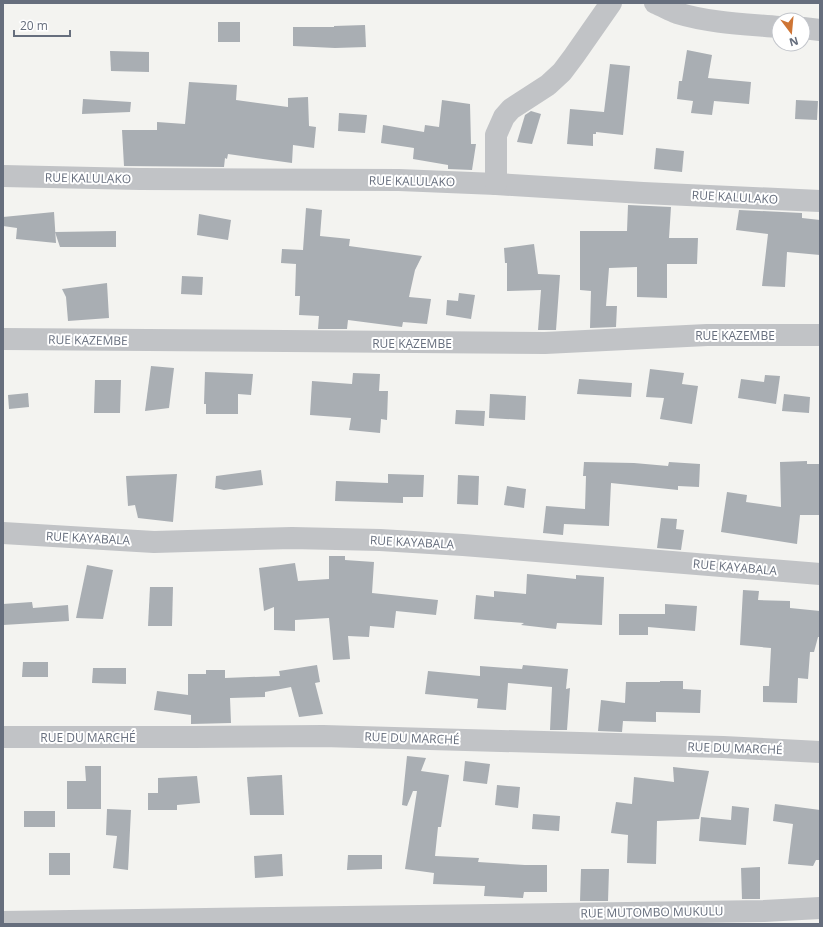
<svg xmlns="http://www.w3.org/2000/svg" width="823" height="927" viewBox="0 0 823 927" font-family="'Open Sans',sans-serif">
<rect width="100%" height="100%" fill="#f3f3f0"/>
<g fill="#a9aeb3">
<rect x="218" y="22" width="22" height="20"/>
<path d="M365 25 366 47 335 48 293 46V27H334V26Z"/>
<path d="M687 50 712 55 708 78 751 82 749 104 714 101 712 115 691 113 693 101 677 99 679 81H682Z"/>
<path d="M110 51 149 52V72L111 71Z"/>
<path d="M610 64 630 66 623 135 596 132V134H593V146L567 144 570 109 604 112Z"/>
<path d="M189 82 237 85 236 100 288 107V98L308 97 309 126 316 127 314 148 293 145 292 163 228 154 227 159 225 158 224 167 124 166 122 130H157V122L185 124Z"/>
<path d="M83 99 131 102 130 112 82 114Z"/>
<path d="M442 100 470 104 471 144H476L472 170 448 169V165L413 159 414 148 381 143 383 125 424 132 425 125 439 127Z"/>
<path d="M796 100 818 101 817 120 795 119Z"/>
<path d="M531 111 541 114 532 144 517 142 525 115Z"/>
<path d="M339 113 367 115 365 133 338 131Z"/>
<path d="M656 148 684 151 682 172 654 169Z"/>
<path d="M628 205 671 207 669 238H698L697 264H667V298L637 297V267L609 268 606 306H617L616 327 590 328 591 291 580 290V231H627Z"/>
<path d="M306 208 322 210 320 236 350 239 349 246 422 256 415 270 409 297 431 299 427 324 403 322 402 327 348 320 347 329H318L319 316 299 315 300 296H295L296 264 281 263 282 249 303 250Z"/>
<path d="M739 210 802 213V218L820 220V255L787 252 785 287 762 286 768 234 736 230Z"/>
<path d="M54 212 56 243 16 239 17 228 3 226V217Z"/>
<path d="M199 214 231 220 228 240 197 235Z"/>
<path d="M116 231V247H60L55 232Z"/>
<path d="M534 244 538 274 560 275 556 330H538L541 290 507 291V263H505L504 248Z"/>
<path d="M182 276 203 277 202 295 181 294Z"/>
<path d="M107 283 109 318 68 321 66 297 62 289Z"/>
<path d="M459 293 475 295 471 319 446 315 447 300 458 301Z"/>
<path d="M151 366 174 368 169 408 145 411Z"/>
<path d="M650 369 684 373 682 384 698 386 692 424 660 419 664 398 646 397Z"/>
<path d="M205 372 253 374 251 395 238 394V414H206V404H204Z"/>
<path d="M353 373 380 374 379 391H388L387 420 381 419 380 433 349 430 351 418 310 415 312 381 352 384Z"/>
<path d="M765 375 780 376 776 404 738 398 741 379 764 382Z"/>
<path d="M579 379 632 383 631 397 577 394Z"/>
<path d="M95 380H121L120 413H94Z"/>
<path d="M28 393 29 407 9 409 8 395Z"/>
<path d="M490 394 526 396 525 420 489 418Z"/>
<path d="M784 394 810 397 809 413 782 411Z"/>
<path d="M456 410 485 411 484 426 455 424Z"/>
<path d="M807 461V464H820V515H800L797 544 721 532 727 492 747 495 746 502 781 507 780 462Z"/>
<path d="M584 462 634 463 668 466 669 462 700 464 699 487 678 486V490L611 483 609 526 564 524 563 535 543 533 546 506 585 509 586 476H583Z"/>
<path d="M261 470 263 485 224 490 215 488 216 476Z"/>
<path d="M177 474 173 522 138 518 135 505 128 506 126 476Z"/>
<path d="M388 474 424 475 423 497H403V503L335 501 336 481 388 483Z"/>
<path d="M458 475 479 476 478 505 457 504Z"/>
<path d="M507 486 526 489 524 508 504 505Z"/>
<path d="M661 518 677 519 676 529 684 530 681 550 657 548Z"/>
<path d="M329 556H345V560L374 562 372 593 438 600 436 615 396 611 394 628 370 626 369 637 348 636 350 659 333 660 329 618 295 620V631L274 630V607L264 611 259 568 295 563 298 581 329 579Z"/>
<path d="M87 565 113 570 103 619 76 618Z"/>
<path d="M527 574 576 579V575L604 577 602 625 557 623 556 629 521 625 524 623 474 619 476 595 494 597V591L526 594Z"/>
<path d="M150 587H173L172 626H148Z"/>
<path d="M743 590 759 591 758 600 790 601V608L820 611V637H818L814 652H810L808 679 798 678 797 703 763 702V686H769L771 648 740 645Z"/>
<path d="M32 602 33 608 68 605 69 621 3 625V604Z"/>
<path d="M665 604 697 606 695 631 648 627V635H619V614H665Z"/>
<path d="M23 662H48V677H22Z"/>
<path d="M317 665 320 682 315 683 323 714 299 717 291 687 265 692V697L230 698 231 723 191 724V715L154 710 157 691 188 695V674H206V670H225V678L280 676 279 671Z"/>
<path d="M523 665 568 669 566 689 570 688 567 730H550L552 687 508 683 506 710 477 708 478 699 425 694 428 671 480 676V666L522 669Z"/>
<path d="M93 668H126V684L92 683Z"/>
<path d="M660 681H683V689L701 690 700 713 656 712V722L623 721 622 732 598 731 601 700 625 703 626 682H660Z"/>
<path d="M407 756 426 758 421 771 449 775 441 827H438L435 856 479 858 478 862 525 865H547V892H524L523 898 484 896 485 886 433 884 434 873 405 869 417 791H413L407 806 402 805Z"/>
<path d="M465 761 490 764 487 784 463 781Z"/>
<path d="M85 766H101V809H67V781H86Z"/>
<path d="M673 767 709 771 699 819 657 821 656 864 627 863 628 835 611 833 616 802 632 804 634 777 674 782Z"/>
<path d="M282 775 284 815H250L247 777Z"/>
<path d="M197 776 200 803 177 805V810H148V793H158V778Z"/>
<path d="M497 785 520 787 518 808 495 805Z"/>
<path d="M775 804 820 810V860H816L813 866 788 864 793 824 773 821Z"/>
<path d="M732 806 749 808 746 845 699 841 701 817 731 820Z"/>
<path d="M107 809 131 810 128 870 113 868 117 836 106 835Z"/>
<rect x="24" y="811" width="31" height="16"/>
<path d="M533 814 560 816 559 831 532 829Z"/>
<rect x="49" y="853" width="21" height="22"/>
<path d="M282 854 283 876 255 878 254 856Z"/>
<path d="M348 855H382V869L347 870Z"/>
<path d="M760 867V899H742L741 868Z"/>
<path d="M581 869H609L608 901H580Z"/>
</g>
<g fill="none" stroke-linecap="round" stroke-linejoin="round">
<g stroke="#c1c3c6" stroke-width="22">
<path d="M655 3C662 6 670 10 677 13 710 23 745 24 779 27"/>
<path d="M803 28 820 30"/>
<path d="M3 176 140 179 399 180 496 184 643 193 820 201"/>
<path d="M496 184V135L504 117 511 109 548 85 562 72 574 56 611 3"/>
<path d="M3 339 545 343 707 335H820"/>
<path d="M3 533 154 542 292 538 380 540 463 545 820 574"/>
<path d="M3 737H194L323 736 723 747 820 752"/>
<path d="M3 922 764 911 820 908"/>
</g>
</g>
<g text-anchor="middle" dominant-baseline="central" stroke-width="4" stroke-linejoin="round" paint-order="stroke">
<g font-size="12" fill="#666e7d" stroke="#fff">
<text transform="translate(88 178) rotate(1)">RUE KALULAKO</text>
<text transform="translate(412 181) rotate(1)">RUE KALULAKO</text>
<text transform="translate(735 197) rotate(3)">RUE KALULAKO</text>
<text x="735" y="335">RUE KAZEMBE</text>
<text transform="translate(88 340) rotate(1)">RUE KAZEMBE</text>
<text x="412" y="343">RUE KAZEMBE</text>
<text transform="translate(88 538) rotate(3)">RUE KAYABALA</text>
<text transform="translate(412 542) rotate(3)">RUE KAYABALA</text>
<text transform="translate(735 567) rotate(5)">RUE KAYABALA</text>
<text x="88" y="737">RUE DU MARCHÉ</text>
<text transform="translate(412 738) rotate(2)">RUE DU MARCHÉ</text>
<text transform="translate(735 748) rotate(2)">RUE DU MARCHÉ</text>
<text transform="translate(652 912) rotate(-1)">RUE MUTOMBO MUKULU</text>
</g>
</g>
<rect width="823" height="927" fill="none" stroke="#666e7d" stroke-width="8"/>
<g transform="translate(791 32) rotate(164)"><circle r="19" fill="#ffffff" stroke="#c2c5cb"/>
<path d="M0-3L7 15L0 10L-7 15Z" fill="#ce7535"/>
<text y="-6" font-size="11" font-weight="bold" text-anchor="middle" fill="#666e7d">N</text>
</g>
<path d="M14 30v6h56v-6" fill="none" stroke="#666e7d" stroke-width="2"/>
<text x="20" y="30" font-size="12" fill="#666e7d" stroke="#ffffff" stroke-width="3" paint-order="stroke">20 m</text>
</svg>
